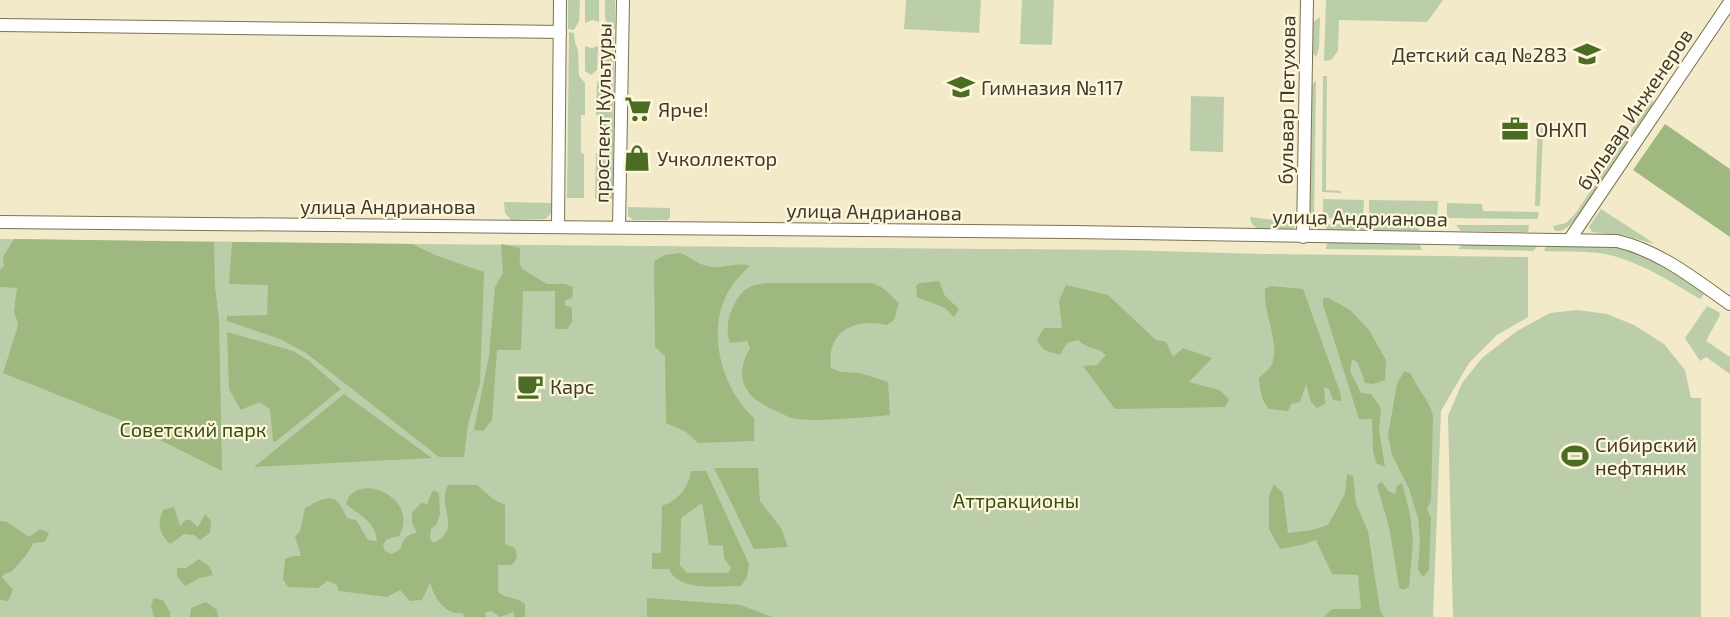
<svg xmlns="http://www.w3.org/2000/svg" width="1730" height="617" viewBox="0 0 1730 617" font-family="'Exo 2',sans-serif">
<rect width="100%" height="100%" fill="#f2eac9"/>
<g fill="#bccea9">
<path d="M568 0H580L579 21 574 30 568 29Z"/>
<path d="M585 0H599V22L592 20 585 23Z"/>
<path d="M605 0H615V29H608L605 17Z"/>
<path d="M906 0H981L979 33 904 29Z"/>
<path d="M1022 0H1054L1052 45 1020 44Z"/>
<path d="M1326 0H1443L1427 22 1339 20 1338 51 1331 60 1324 61Z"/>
<path d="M1320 17 1319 48 1316 57 1312 52V23Z"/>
<path d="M569 32 574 33 575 42 578 50 579 76 585 83V115H581V153L584 154V198H567Z"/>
<path d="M607 33H614L613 199H595L596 153H600V115H596L597 82 603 77Z"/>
<path d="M585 46 592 48 598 46 597 70 591 75 585 71Z"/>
<path d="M1323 76H1327L1326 190 1341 191V193L1322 192Z"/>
<path d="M1316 80 1314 217H1309L1311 87Z"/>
<path d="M1191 96 1224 97 1223 152 1190 151Z"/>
<path d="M1652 100 1654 105 1579 215C1572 223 1566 232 1555 231L1553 226 1566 223 1575 214Z"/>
<path d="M1538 122 1543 129 1540 206H1535Z"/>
<path d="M1323 199 1364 200 1363 219 1323 218Z"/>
<path d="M1369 200 1438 201 1437 219 1369 218Z"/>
<path d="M504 202 552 203 551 213 546 219 511 220 505 213Z"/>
<path d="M1447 203 1482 204 1483 211 1538 212 1539 215 1537 219 1447 218Z"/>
<path d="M628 207 670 208V218L667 220H633L628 216Z"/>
<path d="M1601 209 1649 240 1654 244 1626 236 1592 232 1589 227Z"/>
<path d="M1250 217 1296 223C1294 228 1294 229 1289 230 1282 232 1260 232 1254 226 1251 223 1251 221 1250 217Z"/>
<path d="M1326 224H1425L1418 231 1326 230Z"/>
<path d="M1456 225H1529L1528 232 1461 231Z"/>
<path d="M0 239 412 244 1121 250 1262 254 1528 257V317L1497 335 1469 363 1441 411 1433 617H0Z"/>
<path d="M1465 242 1540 244 1533 251 1458 249Z"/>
<path d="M1327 243H1417L1420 245 1422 250 1326 249Z"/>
<path d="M1546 246C1576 246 1611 243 1640 253 1663 262 1684 280 1704 294L1700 299C1669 281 1635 258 1599 253 1581 251 1562 252 1544 251Z"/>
<path d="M1707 306 1719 312 1720 315 1706 341 1730 357V374L1706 357 1700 361 1685 338Z"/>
<path d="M1578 310 1607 314 1634 325 1664 344 1685 370 1691 398H1701V617H1453L1448 416 1462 383 1482 358 1517 331 1550 313Z"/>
</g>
<g fill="#9eb880" fill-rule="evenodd">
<path d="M1665 124 1730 169V237L1633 170Z"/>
<path d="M14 239 214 242 215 287 219 320 222 471 118 419 3 373 17 329 18 323 14 312 17 288 0 287V270L4 266 3 257Z"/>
<path d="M232 242 412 244 435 255 484 272 480 383 468 424 464 457H439L306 353 280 339 227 321V316L267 315 268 285 229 284Z"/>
<path d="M501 244 520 248V260L519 261 522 269 547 284H565L573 287 572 298 565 300V305L572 308V322L567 329H555V291H523L521 350H497L492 420 483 431 474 430 489 356 495 287 503 273Z"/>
<path d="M681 253C689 257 698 264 707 266 722 270 736 261 750 266 743 272 736 279 731 287 705 327 720 387 754 418V441L698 443 686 432 666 423 665 356 655 347 654 261 665 255Z"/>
<path d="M939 281 945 296 959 309 954 317 945 308 917 297 916 286 920 283Z"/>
<path d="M767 283H872L883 288 899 303 894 320 887 325C854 317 826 332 831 368L841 372 860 373 888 382 890 415C864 417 815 423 791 418 786 416 779 412 774 410 744 397 733 378 750 348L747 341 730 343C724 328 730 307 741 294 747 286 758 284 767 283Z"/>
<path d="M1066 285 1108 295 1156 340 1166 342 1173 357 1183 348 1212 358 1189 382 1219 390 1229 399 1225 407 1115 409 1083 366 1097 365 1106 355C1094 345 1090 351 1078 340L1067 343 1060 355 1044 350 1037 340 1044 328H1062L1059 301Z"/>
<path d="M1271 286 1303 289 1341 395V401L1333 400 1329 389 1324 387 1325 404 1317 408 1311 402 1306 384 1300 402 1291 404 1288 411 1269 409C1261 400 1260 390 1259 378 1263 374 1270 369 1272 364 1280 342 1263 313 1265 289Z"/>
<path d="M1323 298H1329L1350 310 1369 330 1386 360 1385 380 1373 384 1365 383 1358 363 1352 359 1350 371 1361 393 1371 394 1381 408 1379 430 1385 467 1376 463 1373 451 1372 419H1359L1323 305Z"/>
<path d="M227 332 293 351 309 361 341 389 275 442 273 441 270 409 259 402 241 410 229 389Z"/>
<path d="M1404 371 1411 374C1418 389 1429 400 1433 416L1431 500 1427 509 1431 518 1429 570 1423 577 1418 570 1420 541 1418 518 1409 489 1392 455 1388 435 1397 384Z"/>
<path d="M344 394 432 458 254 467Z"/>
<path d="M714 468H758L760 501 781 528 788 547 754 549Z"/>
<path d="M691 471H706L749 564 747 577 741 586C720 586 678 592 669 569H652V553H661L662 506C678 500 689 488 691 471ZM702 503 709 545 723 546 724 558 731 568 728 573H687L680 565 681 518Z"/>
<path d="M1347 474 1353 476 1356 504 1368 531 1380 611 1384 617H1324L1332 609H1361L1358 575 1332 574 1316 540 1301 545 1280 549 1269 529V495L1274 484 1283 493 1288 533 1312 530 1328 525 1345 494Z"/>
<path d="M1382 482 1388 491 1395 494 1397 486 1402 483 1410 514 1413 541 1409 587 1403 590 1399 587 1389 527 1377 485Z"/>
<path d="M448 485H477L493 499 505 505V544L515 548 517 558 512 565H498V592C508 600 515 596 525 604V617H514V612L500 617 491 611 485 613 486 617H464L463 613C445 615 435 599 430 583L422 600 410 601 400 590 387 597 339 591 336 584 327 581 318 588 288 587 283 579 285 559 293 556H301L295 537 300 531 305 508C328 495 336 492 347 518L356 520 368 540 377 541C376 523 360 515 346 504 354 470 421 496 399 536L387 539 383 545 385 551 392 554 400 549C403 540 406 534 417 533L412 523V513L421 503 427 504 433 490 439 493 440 515 436 525 431 529 430 538 433 543C464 528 436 509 448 485Z"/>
<path d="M174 507 180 526 185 520H190L198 527 205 514 211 521 210 533 200 540 194 535 184 534 170 544C159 533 157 524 163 510Z"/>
<path d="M0 521 7 522 29 537 40 529 49 533 45 542 33 543C28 555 19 563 11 572L4 574 2 577 13 590 8 601 0 600Z"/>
<path d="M199 559 209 566 213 575 200 578 185 586 177 576V568H186Z"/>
<path d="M154 598 163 600 170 612V617H154L151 605Z"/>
<path d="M647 598 741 605 772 617H647Z"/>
<path d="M206 602 217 610 218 617H190L191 608Z"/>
</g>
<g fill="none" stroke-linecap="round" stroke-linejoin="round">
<defs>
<g id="street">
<path d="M0 25 560 32"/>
<path d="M0 222 1073 232 1617 241C1660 251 1694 279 1730 304"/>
<path d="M558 226 560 0"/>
<path d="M619 227 623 0"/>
<path d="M1303 237 1307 0"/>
<path d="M1570 239 1730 2"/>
</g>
</defs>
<use href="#street" stroke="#7a7254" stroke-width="14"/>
<use href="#street" stroke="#fff" stroke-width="12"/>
</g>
<defs>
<symbol id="school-bare" viewBox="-9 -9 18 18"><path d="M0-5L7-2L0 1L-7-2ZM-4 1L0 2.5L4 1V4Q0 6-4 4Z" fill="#4b6c23" stroke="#fef7dc" stroke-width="2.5" paint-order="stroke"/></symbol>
<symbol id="supermarket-bare" viewBox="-9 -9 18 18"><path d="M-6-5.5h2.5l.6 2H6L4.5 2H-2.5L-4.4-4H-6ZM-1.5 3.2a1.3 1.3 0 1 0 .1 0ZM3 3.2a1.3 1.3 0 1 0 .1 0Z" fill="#4b6c23" stroke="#fef7dc" stroke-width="2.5" paint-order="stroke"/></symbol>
<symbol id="office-bare" viewBox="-9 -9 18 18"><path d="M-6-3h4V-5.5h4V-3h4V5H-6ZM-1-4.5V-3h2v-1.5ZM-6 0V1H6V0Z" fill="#4b6c23" stroke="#fef7dc" stroke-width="2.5" paint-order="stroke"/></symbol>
<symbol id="shop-bare" viewBox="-9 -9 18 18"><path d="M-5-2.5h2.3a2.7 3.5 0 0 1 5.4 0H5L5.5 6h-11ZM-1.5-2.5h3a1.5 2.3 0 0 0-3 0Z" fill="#4b6c23" stroke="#fef7dc" stroke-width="2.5" paint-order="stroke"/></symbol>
<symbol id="cafe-bare" viewBox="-9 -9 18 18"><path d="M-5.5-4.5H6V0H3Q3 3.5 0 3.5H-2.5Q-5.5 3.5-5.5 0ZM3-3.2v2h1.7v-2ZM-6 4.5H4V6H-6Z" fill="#4b6c23" stroke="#fef7dc" stroke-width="2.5" paint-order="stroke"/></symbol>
<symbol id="stadium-bare" viewBox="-9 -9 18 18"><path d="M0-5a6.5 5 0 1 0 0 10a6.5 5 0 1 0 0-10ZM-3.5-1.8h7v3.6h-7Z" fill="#4b6c23" stroke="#fef7dc" stroke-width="2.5" paint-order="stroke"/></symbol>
</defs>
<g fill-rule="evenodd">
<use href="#school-bare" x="1568" y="35" width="38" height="38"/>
<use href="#school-bare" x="942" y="68" width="38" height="38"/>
<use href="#supermarket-bare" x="619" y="90" width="38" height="38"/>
<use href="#office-bare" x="1496" y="110" width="38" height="38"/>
<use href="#shop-bare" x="618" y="139" width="38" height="38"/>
<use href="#cafe-bare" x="511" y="367" width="38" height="38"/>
<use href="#stadium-bare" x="1556" y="437" width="38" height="38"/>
</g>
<g text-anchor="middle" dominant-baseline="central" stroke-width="4.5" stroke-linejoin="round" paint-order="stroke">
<g font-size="20" fill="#3e3b2e" stroke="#fef7dc" text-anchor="start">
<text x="1567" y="54" text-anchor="end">Детский сад №283</text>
<text x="981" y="87">Гимназия №117</text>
<text x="658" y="109">Ярче!</text>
<text x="1535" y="129">ОНХП</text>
<text x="657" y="158">Учколлектор</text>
<text x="550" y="386">Карс</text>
<text x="1595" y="444">Сибирский<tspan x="1595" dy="23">нефтяник</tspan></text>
</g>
<g font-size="20" fill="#3e3b2e" stroke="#fef7dc">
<text transform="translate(1286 100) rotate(-89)">бульвар Петухова</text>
<text transform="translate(1634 109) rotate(-56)">бульвар Инженеров</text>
<text transform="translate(602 113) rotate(-89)">проспект Культуры</text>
<text x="388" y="206">улица Андрианова</text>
<text transform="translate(874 211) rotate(1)">улица Андрианова</text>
<text transform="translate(1360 217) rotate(1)">улица Андрианова</text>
</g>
<g font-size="20" fill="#374e12" stroke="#fef7dc">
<text x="193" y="429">Советский парк</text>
<text x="1016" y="500">Аттракционы</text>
</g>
</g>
</svg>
